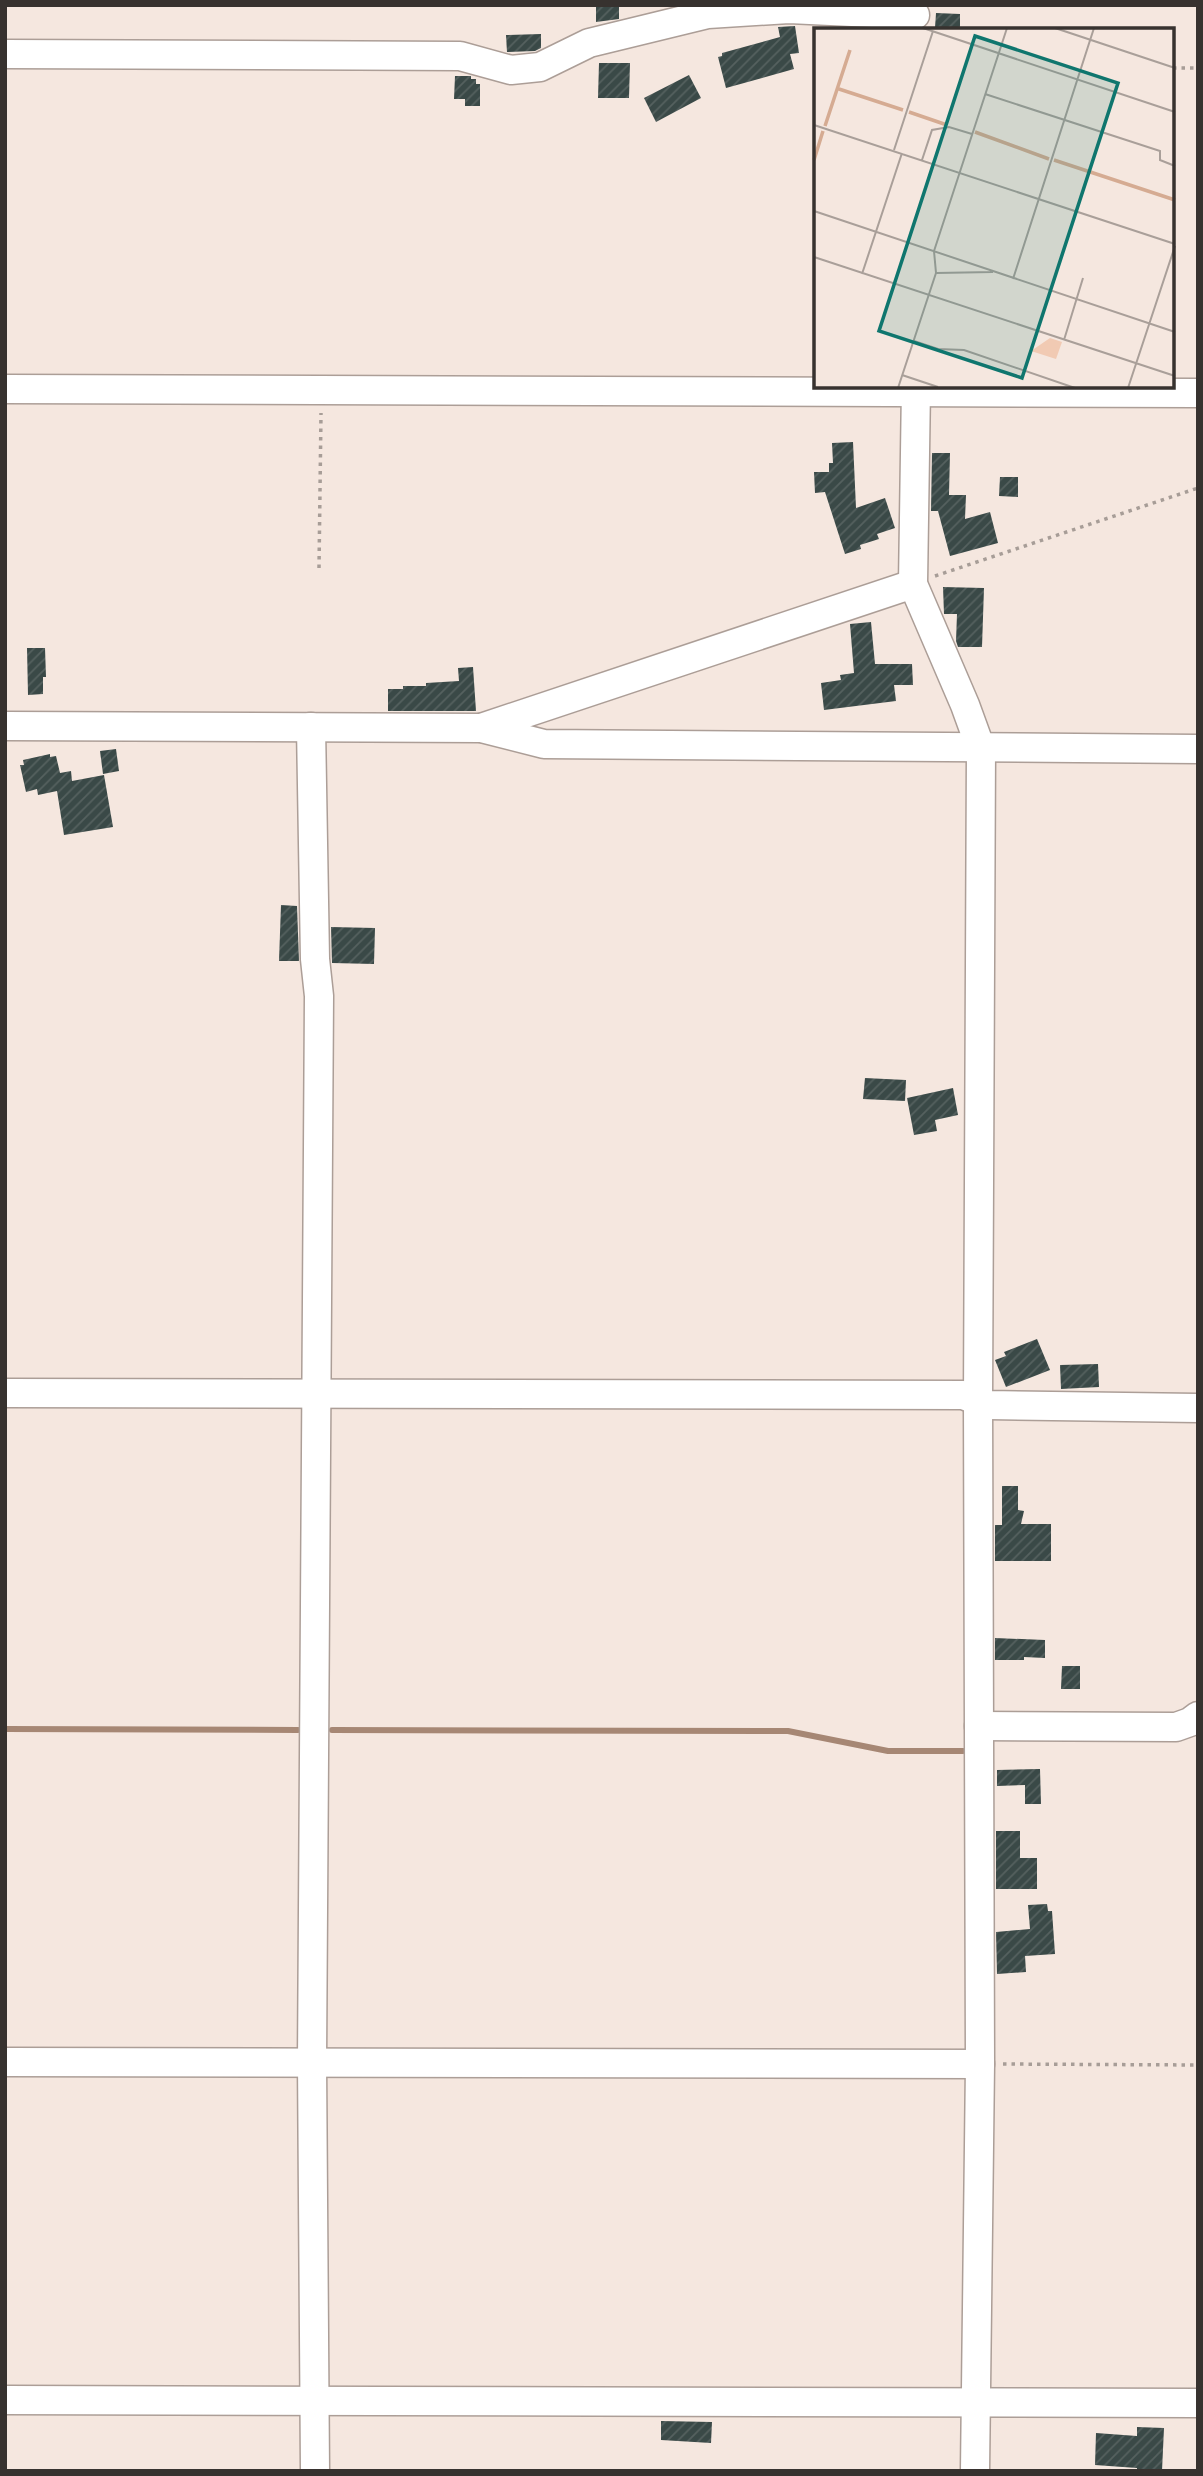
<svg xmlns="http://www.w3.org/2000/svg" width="1203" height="2476" viewBox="0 0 1203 2476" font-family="Figtree,sans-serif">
<defs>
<pattern id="building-hatch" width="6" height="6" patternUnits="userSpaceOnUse" patternTransform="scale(1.75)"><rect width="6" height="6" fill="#3a4947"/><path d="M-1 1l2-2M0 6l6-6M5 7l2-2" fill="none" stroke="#55615f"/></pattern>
</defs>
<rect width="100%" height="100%" fill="#f5e7df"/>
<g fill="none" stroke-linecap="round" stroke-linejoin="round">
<g stroke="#a68774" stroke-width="6">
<path d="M5 1729 298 1730"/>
<path d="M332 1730 788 1731 888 1751H963"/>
</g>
</g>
<g fill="url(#building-hatch)">
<path d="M596 5H619V19L596 22Z"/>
<path d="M936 13 960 14V29L935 28Z"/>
<path d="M795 26 799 53 790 54 794 69 726 88 718 57 722 56V53L780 37 778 27Z"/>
<path d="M541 34V48L535 51 507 52 506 35Z"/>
<path d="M599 63H630L629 98H598Z"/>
<path d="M689 75 701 98 656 122 644 98Z"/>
<path d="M455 76H471V79H476V84H480V106H465V99H454Z"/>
<path d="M853 442 856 508 885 498 895 528 877 534 879 539 860 545 861 549 845 554 825 492 815 493 814 472H829V463H833L832 443Z"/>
<path d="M932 453H950L949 495H966L965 519 990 512 998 543 950 556 938 511H931Z"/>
<path d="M1000 477H1018V497L999 496Z"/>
<path d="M943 587 984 588 982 647H958L956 641 957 614H944Z"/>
<path d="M871 622 875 664H912L913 685H894L896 701 824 710 821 683 841 680 840 675 854 673 850 624Z"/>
<path d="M27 648H45L46 677H43V694L28 695Z"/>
<path d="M473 667 476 711H388V689H403V686H426V683L459 681 458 668Z"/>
<path d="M116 749 119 771 103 774 100 751Z"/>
<path d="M50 754V757L56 756 60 773 71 771 72 781 104 775 113 827 64 835 57 791 38 795 37 789 26 792 20 765H24L23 760Z"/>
<path d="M281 905 297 906 299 961H279Z"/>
<path d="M331 927 375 928 374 964 332 963Z"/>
<path d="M865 1078 906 1080 905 1101 863 1099Z"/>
<path d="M953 1088 958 1115 935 1120 937 1131 914 1135 907 1098Z"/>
<path d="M1037 1339 1050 1370 1006 1387 995 1360 1006 1356 1004 1352Z"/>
<path d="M1098 1364 1099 1387 1061 1389 1060 1365Z"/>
<path d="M1002 1486H1018V1510L1024 1511 1021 1524H1051V1561H995V1525H1002Z"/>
<path d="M995 1638 1045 1640V1658L1024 1657V1660H995Z"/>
<path d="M1062 1666H1080V1689H1061Z"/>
<path d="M1040 1769 1041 1804H1025V1785L997 1786V1770Z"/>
<path d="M996 1831H1020V1858H1037V1889H996Z"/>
<path d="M1047 1904 1048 1911H1052L1055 1954 1025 1956 1026 1972 997 1974 996 1932 1030 1929 1028 1905Z"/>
<path d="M661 2421 712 2422 711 2443 661 2440Z"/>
<path d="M1137 2427 1164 2428 1162 2471H1137V2468L1095 2465 1096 2433 1137 2436Z"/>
</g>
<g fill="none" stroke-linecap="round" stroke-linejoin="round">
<defs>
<g id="minor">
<path d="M5 54 460 56 511 70 540 67 589 43 708 14 789 9 915 15"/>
<path d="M916 387 913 584 965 705 981 749 978 1401 980 2064 975 2471"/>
<path d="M5 389 1198 393"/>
<path d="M5 726 481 728 544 744 1198 749"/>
<path d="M311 727 315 959 319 996 312 2062 315 2471"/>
<path d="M481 728 913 584"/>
<path d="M5 1393 963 1395 989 1405 1198 1408"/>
<path d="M979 1726 1176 1727 1190 1722 1198 1716"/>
<path d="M5 2062 980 2064"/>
<path d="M5 2400 1198 2403"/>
</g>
</defs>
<use href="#minor" stroke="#ac9e97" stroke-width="31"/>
<g stroke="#a79d97" stroke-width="3.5" stroke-dasharray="3.5 5" stroke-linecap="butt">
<path d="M1173 68H1198"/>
<path d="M319 568 321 413"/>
<path d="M935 576 1198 488"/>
<path d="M1003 2064 1198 2065"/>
</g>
<use href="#minor" stroke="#fff" stroke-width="28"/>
</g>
<g transform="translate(814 28)">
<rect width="360" height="360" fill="#f5e7df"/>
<path d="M236 310 248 314 242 331 217 323Z" fill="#f1cab3"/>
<path fill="none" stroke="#d5ab92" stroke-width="3.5" d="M25 61 89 82M95 84 133 97M11 98 36 22M161 104 235 131M0 132 9 103M240 132 361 172"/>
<path fill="none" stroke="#a99f99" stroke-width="2" d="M109 0 361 84M241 0 361 40M171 66 346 123V132L361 138M0 97 361 216M80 122 119 3M108 132 118 102 135 99 158 106M0 183 361 304M0 229 361 348M122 245 179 244M48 246 88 125M199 251 280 0M250 312 269 250M100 313 124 321 150 322 261 360M88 347 124 359M84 360 122 245 120 223 193 0M314 360 361 218"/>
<path fill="#0f766e" fill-opacity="0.15" stroke="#0f766e" stroke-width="3.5" d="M161 8 304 55 208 350 65 303Z"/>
<rect width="360" height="360" fill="none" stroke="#37322f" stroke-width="3.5"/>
</g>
<rect width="1203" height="2476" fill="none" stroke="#37322f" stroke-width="14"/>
</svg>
